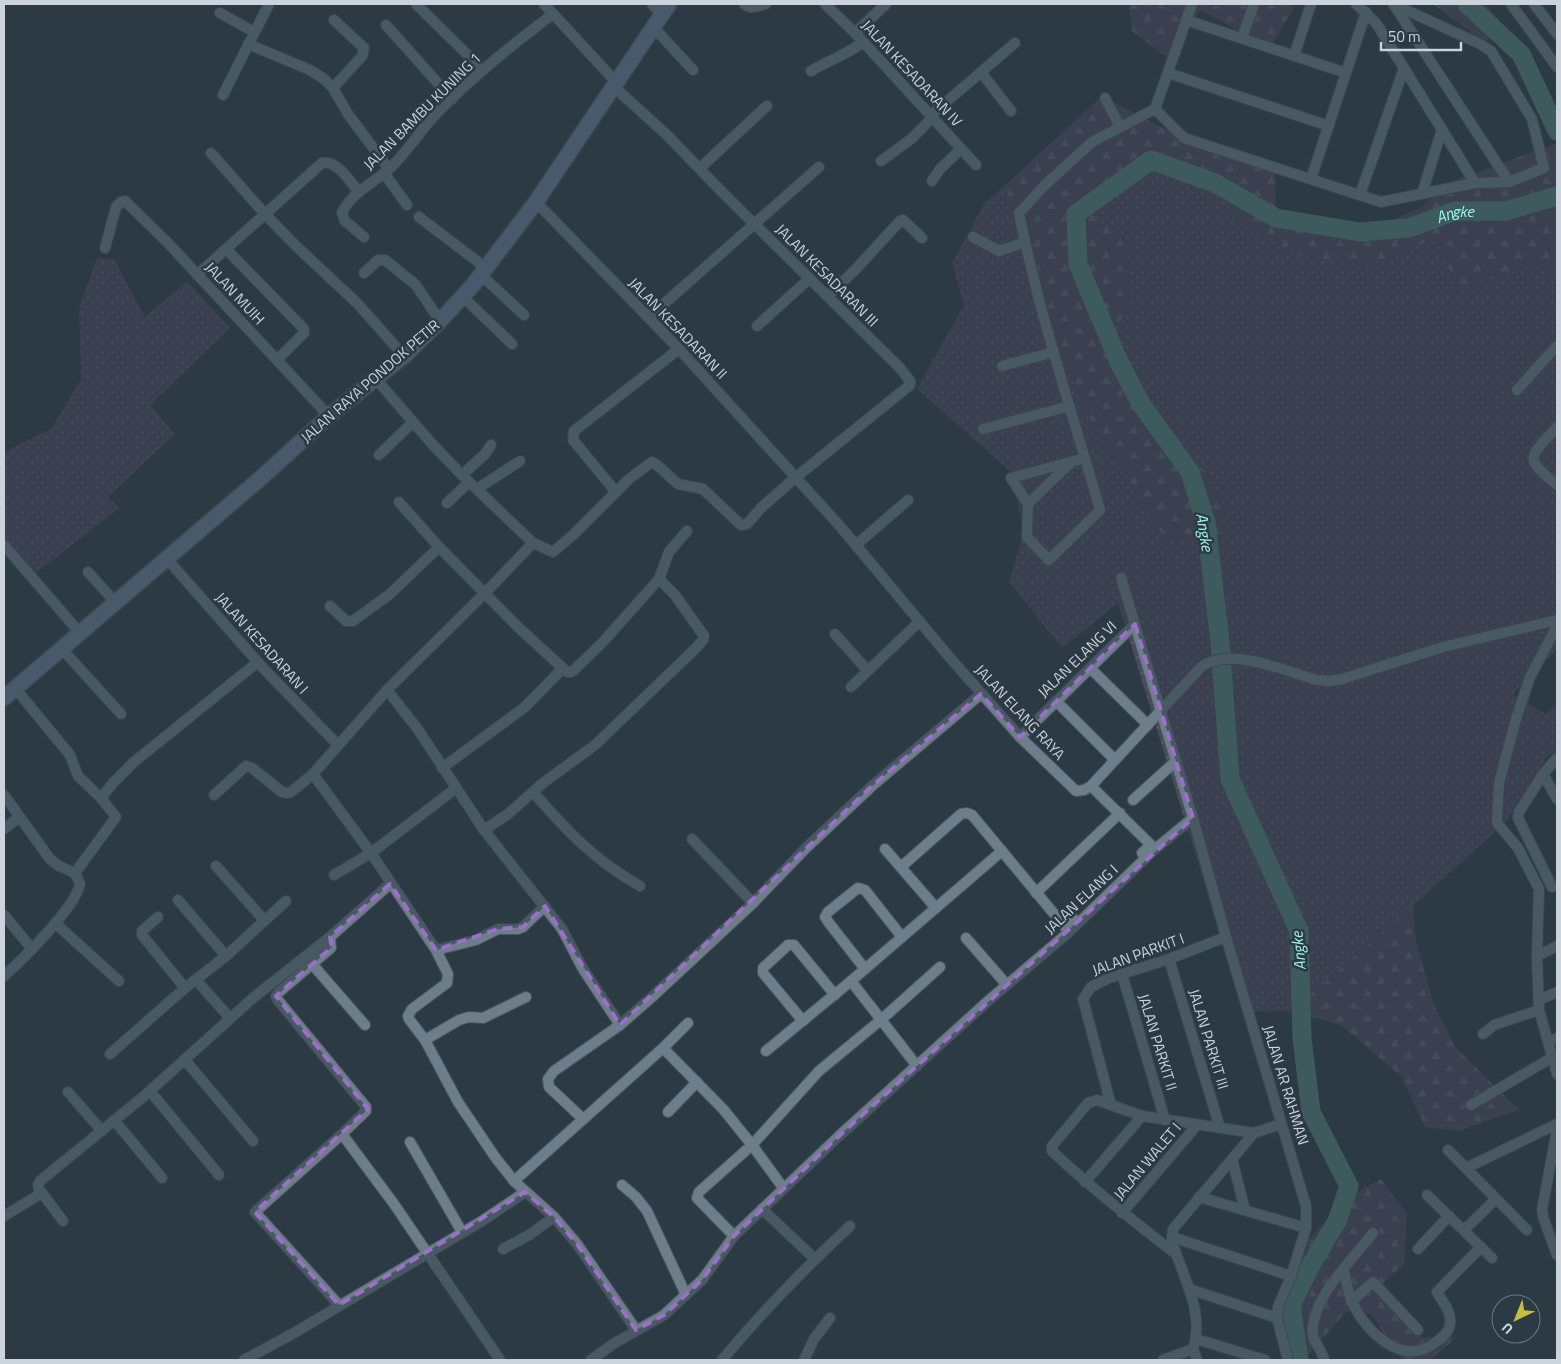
<svg xmlns="http://www.w3.org/2000/svg" width="1561" height="1364" viewBox="0 0 1561 1364" font-family="'Titillium Web',sans-serif">
<defs>
<pattern id="green-dots" width="8" height="8" patternUnits="userSpaceOnUse" patternTransform="scale(1.25)"><rect width="8" height="8" fill="#4c485e"/><path d="M2 2h.1M6 6h.1" fill="none" stroke="#646274" stroke-width="1.8" stroke-linecap="round"/></pattern>
<pattern id="forest-firs" width="22" height="20" patternUnits="userSpaceOnUse" patternTransform="scale(1.25)"><rect width="22" height="20" fill="#4c485e"/><path d="M5 1l3.5 6h-7zM16 11l3.5 6h-7z" fill="#646274"/></pattern>
</defs>
<rect width="100%" height="100%" fill="#2b3a44"/>
<g fill="url(#green-dots)">
<path d="M1136 164 1168 165 1232 195V220L1372 266 1439 237 1456 291 1539 263 1557 280V649L1513 694 1546 714 1557 705V750L1547 757 1506 822 1413 906 1291 1011 1244 1012 1118 603 1062 648 1009 582 1024 531 1010 471 917 389 964 305 952 263 984 204 1005 185 1046 317 1104 452 1123 464 1140 503 1209 472 1164 450 1124 390 1102 341 1131 307 1090 213Z"/>
<path d="M97 258 114 259 145 317 187 281 230 328 150 405 175 434 108 497 119 508 30 578 4 550V452L51 429 81 379 79 309Z"/>
</g>
<g fill="url(#forest-firs)">
<path d="M1129 4H1296L1270 48 1200 10 1169 59 1132 31Z"/>
<path d="M1433 4H1485L1506 28 1484 42Z"/>
<path d="M1102 96 1177 135 1275 168 1276 226 1359 236 1421 207 1448 183 1557 143V280L1539 263 1456 291 1439 237 1372 266 1299 255 1232 219V195L1168 165 1136 164 1090 213 1127 244 1131 308 1103 341 1124 390 1164 450 1209 472 1223 500 1221 546 1165 538 1140 503 1123 464 1104 452 1046 317 1005 185Z"/>
<path d="M1413 906 1416 940 1433 1003 1456 1048 1519 1110 1458 1131 1425 1127 1401 1076 1341 1025 1291 1011Z"/>
<path d="M1381 1179 1407 1214 1404 1264 1381 1285 1421 1337H1457L1430 1360H1402L1371 1314 1347 1311 1308 1356 1312 1360H1283L1279 1347 1282 1308 1304 1244 1348 1197Z"/>
</g>
<g fill="none" stroke-linecap="round" stroke-linejoin="round">
<g stroke="#52847d" stroke-width="19">
<path d="M1467 4 1521 54 1557 131"/>
<path id="s1" d="M1299 1360 1291 1305 1311 1265 1337 1221 1349 1186 1311 1112 1302 1038 1299 931 1230 779 1220 642 1206 522 1190 472 1141 404 1119 362 1078 264 1076 214 1151 160 1215 183 1276 218 1360 232 1409 228 1455 211H1506L1557 196"/>
</g>
<defs>
<g id="minor">
<path d="M416 4 483 70"/>
<path d="M544 4 616 82"/>
<path d="M652 4 662 15"/>
<path d="M744 4C752 10 758 6 766 4"/>
<path d="M825 4 855 33 976 165"/>
<path d="M1356 4 1376 23 1475 183"/>
<path d="M1511 4 1557 67"/>
<path d="M1534 4 1557 34"/>
<path d="M1394 5 1509 182"/>
<path d="M220 13 254 32"/>
<path d="M1186 20 1346 73"/>
<path d="M386 25 452 99"/>
<path d="M654 28 693 70"/>
<path d="M855 33 886 4"/>
<path d="M1242 38 1254 4"/>
<path d="M248 44 310 70 324 79 333 88 348 114 389 169"/>
<path d="M1294 56 1311 4"/>
<path d="M811 71C828 60 847 55 863 42"/>
<path d="M981 72 1011 111"/>
<path d="M1168 73 1329 126"/>
<path d="M333 88 362 56 364 48 334 20"/>
<path d="M223 95 269 4"/>
<path d="M1105 98 1120 127"/>
<path d="M1155 109 1192 4"/>
<path d="M931 115 1015 43"/>
<path d="M211 153 265 214 296 246 357 303 404 356"/>
<path d="M881 161 911 139 933 117"/>
<path d="M700 168 767 106"/>
<path d="M384 173 407 205"/>
<path d="M1311 179 1366 12"/>
<path d="M932 181 940 169 961 149"/>
<path d="M1422 194 1442 129"/>
<path d="M1360 195 1404 68"/>
<path d="M536 202 679 349 839 525 951 659 1020 737 1076 791 1084 790 1091 786 1201 667C1230 646 1286 671 1316 680L1329 681 1342 679 1443 647 1557 620"/>
<path d="M419 217 486 268"/>
<path d="M364 237 345 221 342 213C350 194 373 183 388 170 407 153 420 130 438 112 473 76 513 44 553 14"/>
<path d="M973 237 999 251 1025 242"/>
<path d="M105 248 116 207 121 202 125 201 168 243 329 416"/>
<path d="M226 249 304 329V333L277 360"/>
<path d="M364 273 378 260H385L416 285 440 321"/>
<path d="M197 275 322 163C338 160 350 182 359 192"/>
<path d="M481 275 524 315"/>
<path d="M828 296 855 270 900 221 903 220 922 238"/>
<path d="M463 297 512 344"/>
<path d="M649 317 819 167"/>
<path d="M757 326 810 278"/>
<path d="M1002 366 1054 352"/>
<path d="M376 379 433 445 462 475 533 543 553 552 574 534 629 479 652 462 657 465 678 484 703 489 741 525 747 524 762 507 795 478 910 385V381L900 368 723 193 667 135 613 86"/>
<path d="M1517 390 1557 346"/>
<path d="M1557 427C1530 457 1522 457 1557 485"/>
<path d="M983 429 1070 406"/>
<path d="M379 455 413 422"/>
<path d="M1085 458 1011 478 1028 504 1027 537 1049 560 1100 510C1072 412 1039 314 1019 213L1045 185 1092 142 1155 109 1184 138 1381 202 1475 183 1509 182 1544 168 1532 119 1491 51 1480 44 1393 4"/>
<path d="M462 475 485 454 491 445"/>
<path d="M477 489 520 461"/>
<path d="M616 492 573 440 574 431 679 349"/>
<path d="M399 502 439 547 518 627 567 672H571L574 670 602 643 659 579 675 595 704 636 703 640 696 648 595 745 543 783 508 814 484 830"/>
<path d="M447 503 469 482"/>
<path d="M1028 504 1070 463"/>
<path d="M4 545 80 633"/>
<path d="M856 545 908 500"/>
<path d="M167 559 263 668 338 745"/>
<path d="M88 572 116 603"/>
<path d="M1121 578 1193 818 1226 937 1306 1206V1228L1291 1276 1278 1307 1277 1318 1288 1360"/>
<path d="M659 579 669 552 687 531"/>
<path d="M330 606 346 621H353L390 594 439 547"/>
<path d="M1557 626 1530 677 1516 719 1499 783 1497 818V823L1518 848 1539 889 1537 956 1539 1010 1557 1074"/>
<path d="M835 634 867 670"/>
<path d="M61 648 121 714"/>
<path d="M1090 668 1148 725"/>
<path d="M851 687 920 621"/>
<path d="M387 690 417 728 484 830 562 929 583 969 620 1025"/>
<path d="M1056 701 1115 760"/>
<path d="M1020 737 1135 624"/>
<path d="M442 768 525 707 562 669"/>
<path d="M313 774 371 853 436 950 448 974 447 983 412 1009 408 1016 409 1019 425 1040 458 1102 495 1157 514 1181 554 1217 577 1244 636 1330"/>
<path d="M1543 774 1557 799"/>
<path d="M1091 786 1151 845 1142 853"/>
<path d="M533 792C567 831 594 860 640 886"/>
<path d="M4 795 50 859 59 866 75 873 116 817 101 798 78 776 70 755 15 688"/>
<path d="M214 795 246 766 252 768 282 792 286 793 291 792 313 774 387 690 485 593 533 543"/>
<path d="M101 798 113 783 134 762 258 662"/>
<path d="M1133 800 1176 761"/>
<path d="M4 829 19 817"/>
<path d="M692 839 753 903"/>
<path d="M885 849 936 908"/>
<path d="M216 866 264 920"/>
<path d="M901 867 961 814 967 813 972 815 1065 927 1074 919"/>
<path d="M334 875 371 853 455 789"/>
<path d="M1552 887 1518 818 1519 812 1543 774 1557 758"/>
<path d="M1036 893 1120 813"/>
<path d="M178 900 226 956"/>
<path d="M4 915 32 949"/>
<path d="M158 917 142 931V935L185 988"/>
<path d="M55 923 119 981"/>
<path d="M330 937 331 948 278 993 276 996 277 999 366 1107V1111L342 1134 394 1204 500 1360"/>
<path d="M966 938 1007 985"/>
<path d="M436 950 476 940 498 929H518L523 927 545 906"/>
<path d="M1537 956 1557 946"/>
<path d="M1169 959 1220 1128"/>
<path d="M312 964 365 1025"/>
<path d="M865 969 829 923 825 917 828 912 858 888 865 890 902 937"/>
<path d="M1122 974 1165 1120"/>
<path d="M4 976C23 959 75 908 80 884L75 873"/>
<path d="M196 980 230 1018"/>
<path d="M851 981 917 1066"/>
<path d="M1539 1000 1557 992"/>
<path d="M803 1021 763 973V968L788 945H794L835 995"/>
<path d="M1483 1034 1494 1025 1539 1010"/>
<path d="M425 1040 459 1020 469 1017 483 1018 526 997"/>
<path d="M1548 1042 1557 1038"/>
<path d="M663 1048 723 1109 752 1145 784 1189"/>
<path d="M766 1051 851 981 1002 851"/>
<path d="M110 1054 185 988 226 956 286 901"/>
<path d="M185 1060 253 1141"/>
<path d="M150 1091 219 1175"/>
<path d="M68 1092 102 1131"/>
<path d="M1111 1105 1083 999 1091 987 1109 978 1169 959 1226 937"/>
<path d="M1471 1105 1553 1057"/>
<path d="M668 1112 697 1082"/>
<path d="M583 1119 549 1087 548 1079 554 1071 620 1025 652 997 753 903 807 847 872 786 981 694"/>
<path d="M114 1120 162 1178"/>
<path d="M1557 1129 1542 1210 1543 1217 1557 1255"/>
<path d="M410 1142 462 1232"/>
<path d="M1448 1150 1527 1230"/>
<path d="M1232 1159 1245 1210"/>
<path d="M1466 1168 1557 1124"/>
<path d="M514 1181 663 1048 688 1023"/>
<path d="M1085 1182 1142 1116"/>
<path d="M622 1185 636 1197 647 1211 686 1295"/>
<path d="M1427 1195 1492 1258"/>
<path d="M1199 1197 1306 1228"/>
<path d="M762 1209 815 1259"/>
<path d="M1122 1213 1197 1125"/>
<path d="M4 1216 42 1193"/>
<path d="M63 1221 39 1189 38 1185 40 1181 143 1097 253 998 330 937 390 884"/>
<path d="M1464 1230 1496 1199"/>
<path d="M734 1236 697 1198 699 1192 752 1145 819 1071 882 1019 940 967"/>
<path d="M1172 1237 1291 1276"/>
<path d="M503 1249 529 1235 554 1217"/>
<path d="M1418 1249 1449 1216"/>
<path d="M1176 1254C1133 1221 1091 1188 1052 1151V1146L1088 1103 1097 1100 1142 1116 1254 1133"/>
<path d="M1344 1270C1346 1281 1348 1294 1353 1304 1366 1330 1398 1364 1430 1346 1438 1341 1449 1334 1450 1324 1452 1312 1442 1301 1437 1292L1481 1247"/>
<path d="M1189 1289 1277 1318"/>
<path d="M1351 1302 1373 1282 1418 1330"/>
<path d="M339 1305 255 1212 342 1134"/>
<path d="M1196 1339 1265 1360"/>
<path d="M1193 1349 1197 1360"/>
<path d="M244 1360 294 1333 482 1221 525 1192"/>
<path d="M591 1360 613 1344 664 1315 702 1280 734 1236 839 1136 988 1001 1069 932 1155 849 1193 818"/>
<path d="M722 1360C762 1312 805 1268 850 1226"/>
<path d="M804 1360 814 1339 830 1318"/>
<path d="M1163 1360 1193 1349C1205 1312 1183 1278 1173 1244L1172 1237 1173 1229 1254 1133 1281 1124"/>
<path d="M1324 1360C1322 1350 1315 1344 1313 1336 1308 1301 1353 1259 1373 1233"/>
</g>
<path id="secondary" d="M4 698 262 477 329 416 404 356 440 321 473 285 536 202 669 4"/>
</defs>
<use href="#minor" stroke="#4a575f" stroke-width="12"/>
<use href="#secondary" stroke="#4a575f" stroke-width="18"/>
<use href="#minor" stroke="#6d7e8a" stroke-width="10"/>
<use href="#secondary" stroke="#6a7f9b" stroke-width="15"/>
</g>
<path d="M0 0H1561V1364H0ZM1135 624 1193 818 839 1136 734 1236 702 1280 664 1315 636 1330 577 1244 554 1217 525 1192 339 1305 255 1212 368 1109 276 996 332 947 330 937 390 884 436 950 498 929 523 927 545 906 620 1025 872 786 981 694 1020 737Z" fill="#2b3a44" fill-opacity=".55" fill-rule="evenodd"/>
<path fill="none" stroke="#9b6fca" stroke-width="4" stroke-dasharray="10 6" stroke-linejoin="round" d="M1135 624 1193 818 839 1136 734 1236 702 1280 664 1315 636 1330 577 1244 554 1217 525 1192 339 1305 255 1212 368 1109 276 996 332 947 330 937 390 884 436 950 498 929 523 927 545 906 620 1025 872 786 981 694 1020 737Z"/>
<g text-anchor="middle" dominant-baseline="central" stroke-width="5" stroke-linejoin="round" paint-order="stroke">
<g font-size="15" fill="#cbd4da" stroke="#2b3a44">
<text transform="translate(912 73) rotate(47)">JALAN KESADARAN IV</text>
<text transform="translate(422 111) rotate(-45)">JALAN BAMBU KUNING 1</text>
<text transform="translate(827 275) rotate(45)">JALAN KESADARAN III</text>
<text transform="translate(235 293) rotate(47)">JALAN MUIH</text>
<text transform="translate(678 328) rotate(46)">JALAN KESADARAN II</text>
<text transform="translate(370 381) rotate(-41)">JALAN RAYA PONDOK PETIR</text>
<text transform="translate(262 643) rotate(48)">JALAN KESADARAN I</text>
<text transform="translate(1077 659) rotate(-44)">JALAN ELANG VI</text>
<text transform="translate(1020 712) rotate(47)">JALAN ELANG RAYA</text>
<text transform="translate(1081 899) rotate(-43)">JALAN ELANG I</text>
<text transform="translate(1138 954) rotate(-20)">JALAN PARKIT I</text>
<text transform="translate(1209 1039) rotate(73)">JALAN PARKIT III</text>
<text transform="translate(1158 1042) rotate(73)">JALAN PARKIT II</text>
<text transform="translate(1286 1085) rotate(73)">JALAN AR RAHMAN</text>
<text transform="translate(1147 1161) rotate(-50)">JALAN WALET I</text>
</g>
<g font-size="16" font-style="italic" fill="#a0f6eb" stroke="#2b3a44">
<text stroke="none"><textPath href="#s1" startOffset="1632">Angke</textPath></text>
<text transform="translate(1205 532) rotate(81)">Angke</text>
<text transform="translate(1298 951) rotate(-95)">Angke</text>
</g>
</g>
<rect width="1561" height="1364" fill="none" stroke="#cbd4da" stroke-width="10"/>
<g transform="translate(1516 1319) rotate(223)"><circle r="24" fill="#2b3a44" stroke="#6b7880"/>
<path d="M0-4L9 19L0 12L-9 19Z" fill="#c6bc3d"/>
<text y="-8" font-size="14" font-weight="bold" text-anchor="middle" fill="#cbd4da">U</text>
</g>
<path d="M1381 42v8h80v-8" fill="none" stroke="#cbd4da" stroke-width="2.5"/>
<text x="1388" y="42" font-size="15" fill="#cbd4da" stroke="#2b3a44" stroke-width="4" paint-order="stroke">50 m</text>
</svg>
